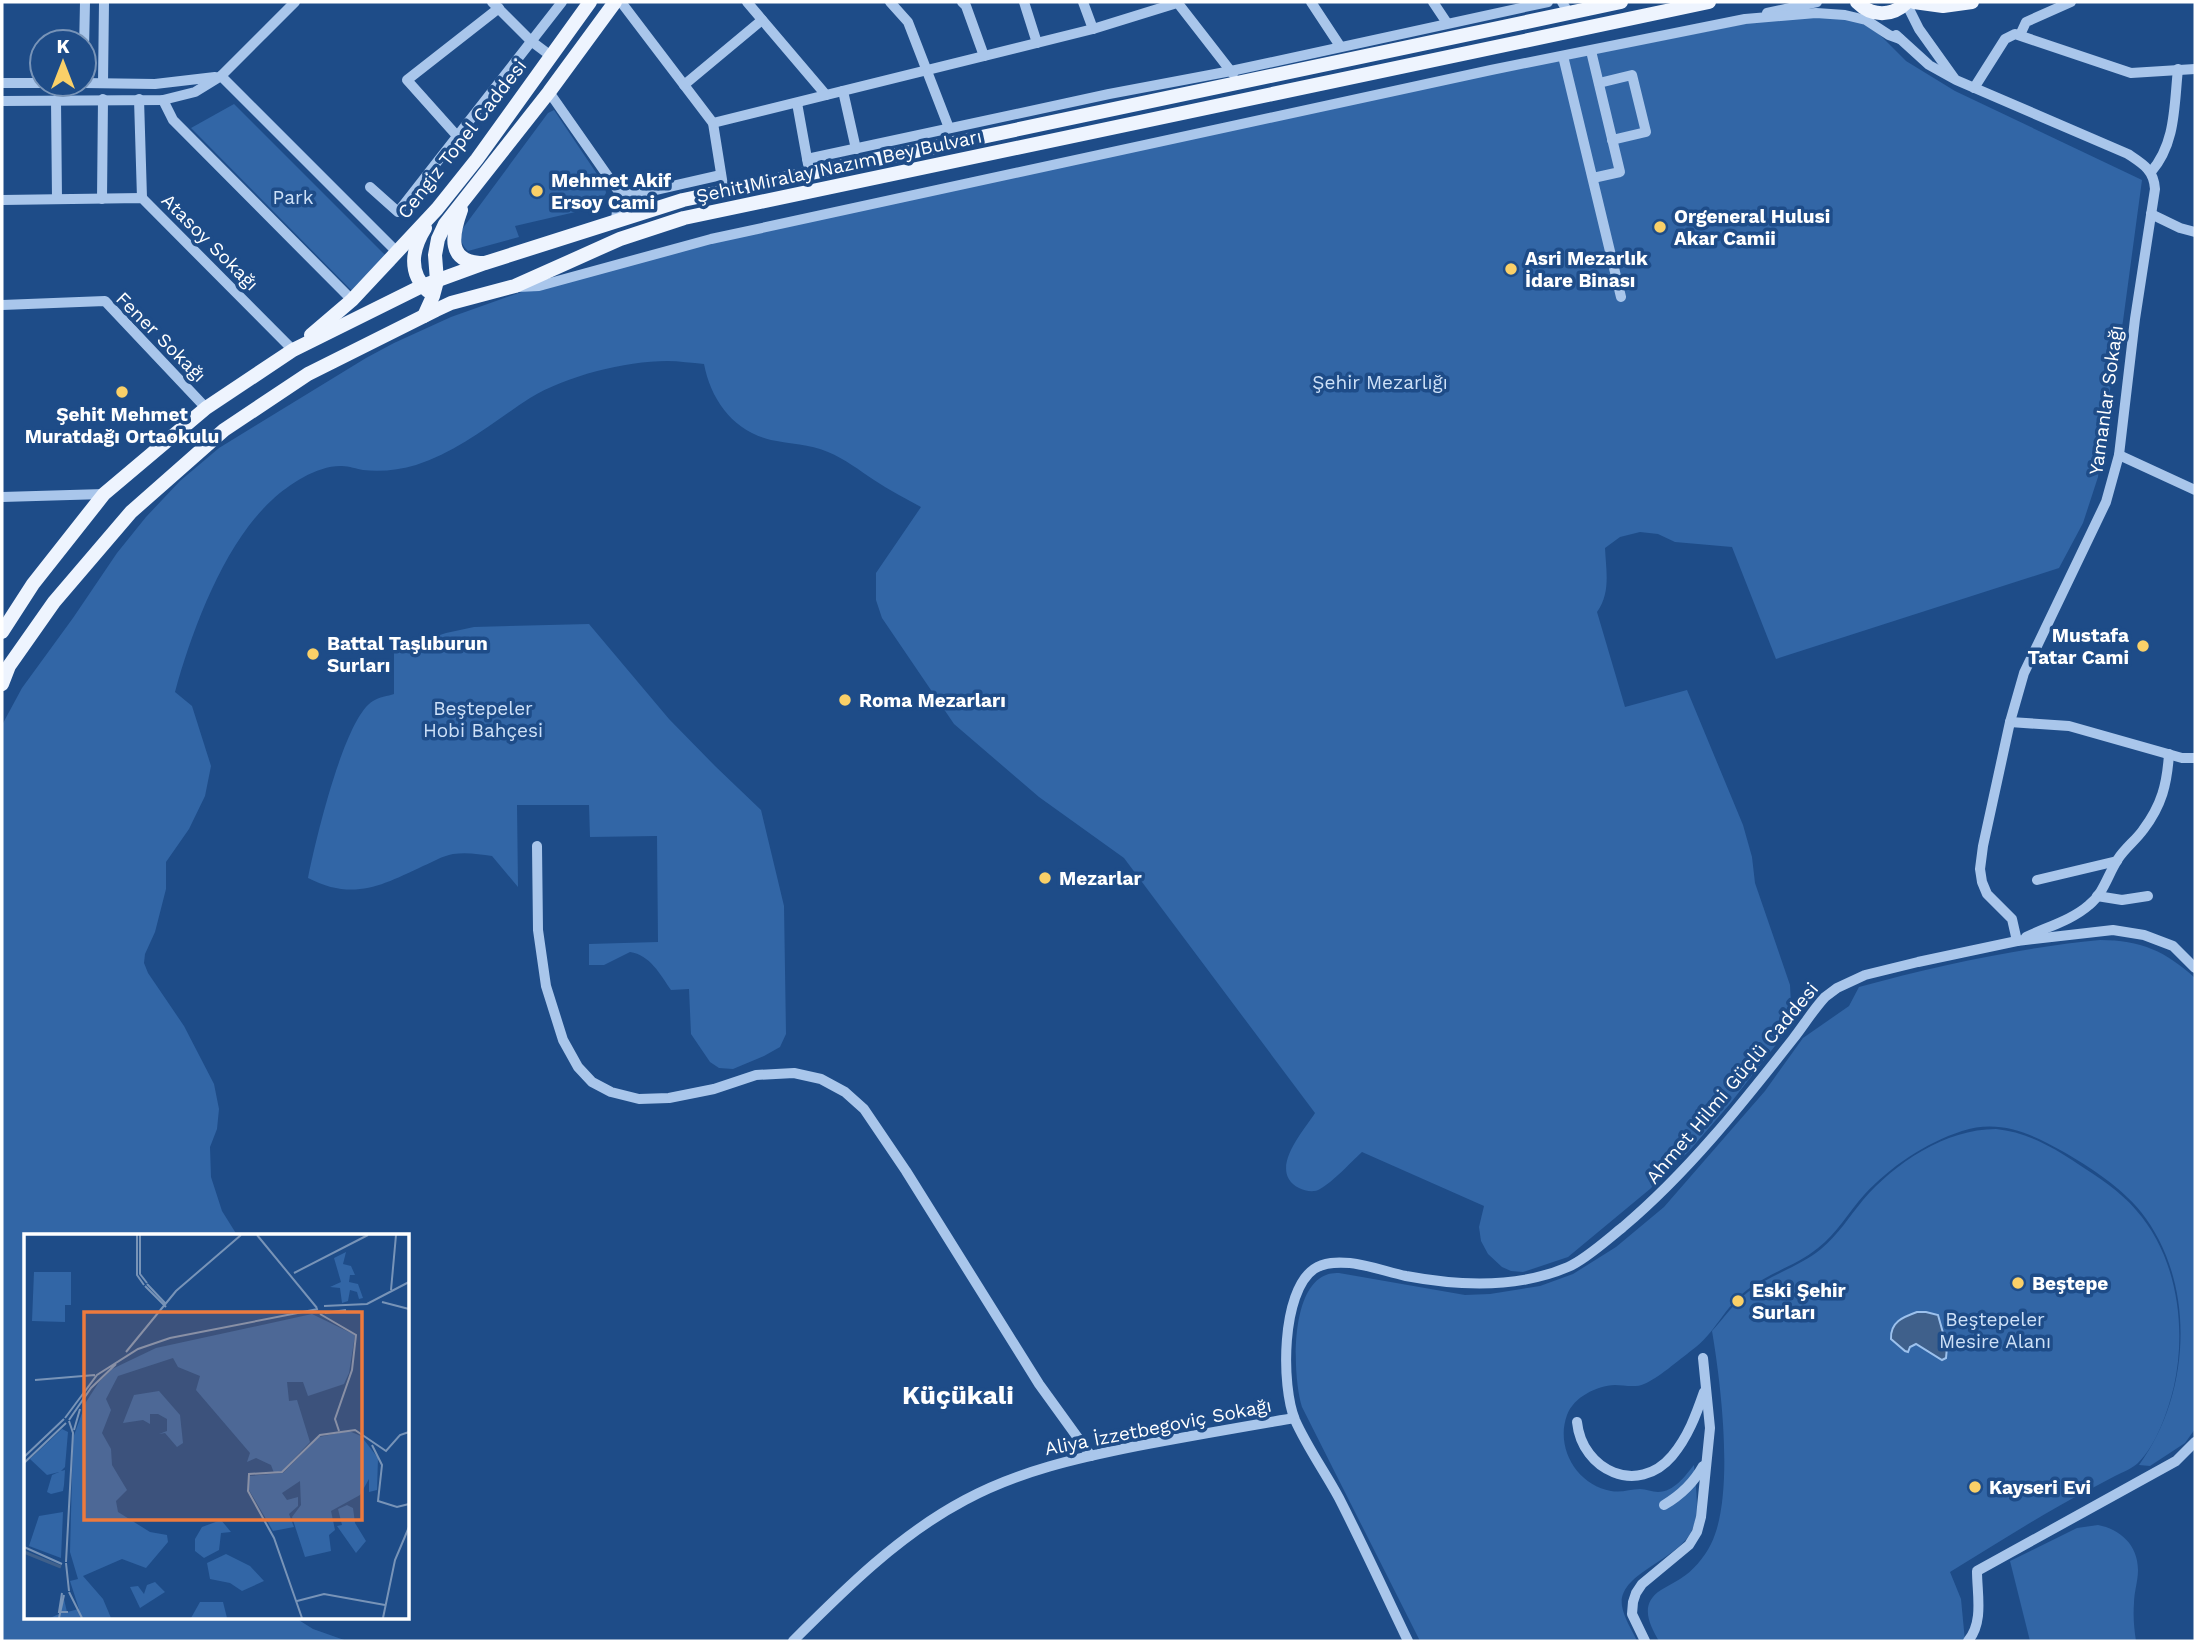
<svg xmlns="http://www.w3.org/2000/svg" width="2197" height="1643" viewBox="0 0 2197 1643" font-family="'Work Sans',sans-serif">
<rect width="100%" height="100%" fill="#1e4c88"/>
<g fill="#3266a6">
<path d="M1799 13 1856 20 1878 33 1906 61 1955 91 2142 180 2123 321 2107 406 2098 477 2083 523 2059 568 1776 659 1732 547 1675 542 1658 534 1640 532 1620 537 1605 548C1606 570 1611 593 1597 612L1625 707 1687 690 1743 825 1752 857 1755 883 1790 985 1792 1024 1729 1105 1689 1151 1650 1189 1568 1257 1523 1272 1511 1271 1502 1267 1488 1254 1481 1241 1479 1227 1484 1206 1362 1152C1351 1162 1333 1182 1320 1189 1314 1193 1305 1191 1299 1188 1267 1171 1303 1132 1315 1113L1124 858 1039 797 954 724 882 618 876 600V573L921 507C905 498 889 490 874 480 859 470 845 459 828 452 809 444 790 444 771 440 733 431 711 400 704 364 692 363 679 361 667 361 625 361 566 376 530 398 493 422 459 451 416 465 399 470 381 472 363 470 357 469 349 466 342 466 318 465 289 484 272 500 224 544 192 630 175 692L192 706 211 766 205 796 189 829 166 862V889L155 932 145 954 144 963 148 973 184 1026 214 1084 219 1109 217 1129 210 1147 211 1177 222 1211 237 1235H26V1617H294L313 1629 347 1641H2V725L22 688 73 618 117 553 146 517 180 481 219 448 366 358 394 343 451 317 527 290 608 266 1345 103Z"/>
<path d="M234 104 395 265 360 299 191 128Z"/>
<path d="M554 110 605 186 606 193 597 207 515 226 519 237 468 251C461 245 459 237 463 228L548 113Z"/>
<path d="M589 624 669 719 715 766 761 810 784 906 786 1034 780 1047 764 1056 733 1069 719 1068 710 1062 691 1034 689 989 671 990C660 974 650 955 630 952L604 965H589V944L658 942 657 836 590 837 589 805H517L518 887 492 856C479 854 466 852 453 854 442 856 433 862 423 866 381 886 353 901 308 878 315 843 344 718 373 701 379 697 388 696 394 694V650L446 633 474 627Z"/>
<path d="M2100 940C2141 940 2165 951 2195 978V1429L2185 1443 2150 1466 2139 1465C2191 1394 2197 1283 2141 1212 2121 1187 2090 1167 2062 1151 2030 1133 1999 1119 1962 1131 1925 1143 1890 1167 1864 1195 1848 1213 1837 1233 1818 1248 1796 1266 1768 1273 1747 1290 1725 1306 1714 1335 1692 1350 1679 1360 1657 1379 1644 1384 1636 1388 1623 1385 1615 1385 1596 1386 1574 1397 1567 1415 1555 1448 1577 1485 1611 1491 1622 1493 1630 1489 1640 1489 1646 1489 1652 1492 1658 1492 1674 1492 1685 1476 1694 1465 1695 1485 1701 1511 1692 1530 1678 1561 1617 1573 1622 1606 1624 1618 1632 1630 1637 1641H1420L1302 1407C1292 1375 1288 1270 1339 1273L1465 1295 1490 1294 1540 1286 1573 1274 1616 1247 1664 1207 1765 1091 1803 1038 1849 1006 1859 987C1939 965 2018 948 2100 940Z"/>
<path d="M1996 1129C2026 1132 2053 1147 2078 1164 2098 1177 2120 1191 2136 1210 2177 1256 2187 1327 2174 1386 2168 1411 2157 1444 2138 1463 2133 1468 2123 1472 2115 1476 2097 1486 2078 1495 2059 1506 2022 1527 1986 1550 1950 1572L1961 1599 1965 1641H1659C1649 1624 1639 1604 1661 1590 1667 1586 1674 1583 1680 1579 1693 1571 1704 1558 1711 1544 1735 1496 1721 1384 1712 1331 1723 1319 1735 1302 1748 1292 1769 1275 1799 1267 1821 1249 1838 1235 1849 1217 1863 1200 1895 1163 1945 1129 1996 1129Z"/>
<path d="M2098 1525C2120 1529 2138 1545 2138 1570 2138 1581 2134 1592 2134 1603 2133 1616 2134 1628 2136 1641H2030L2010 1561 2077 1528Z"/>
</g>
<path fill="#3f608b" stroke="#9cc1ed" stroke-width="2" d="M1917 1312H1926L1938 1315 1947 1347 1946 1358 1942 1360 1916 1344 1910 1347 1908 1352 1905 1351 1891 1339C1890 1322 1903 1317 1917 1312Z"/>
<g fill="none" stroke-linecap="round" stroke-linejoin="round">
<g stroke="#a9c6eb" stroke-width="10">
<path d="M492 2 531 41 551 56"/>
<path d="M621 2 713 123 724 192"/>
<path d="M747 2 826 95"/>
<path d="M890 2 908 22 949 128"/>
<path d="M962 2 966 6 984 56"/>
<path d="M1024 2 1037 43"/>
<path d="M1083 2 1093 29"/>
<path d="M1177 2 1233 74"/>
<path d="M1311 2 1340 46"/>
<path d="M1433 2 1447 23"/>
<path d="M1562 2 1568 12"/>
<path d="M1906 3 1919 29 1954 78"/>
<path d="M1767 13 1817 2"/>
<path d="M1896 35 1929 65 1956 80 2128 154C2143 164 2154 170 2155 189L2135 319 2119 455 2106 502 2024 673 2010 722 1983 846 1980 869 1982 882 1987 894 2012 919 2017 941"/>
<path d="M2020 35 2026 22 2071 2"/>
<path d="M84 50 85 2"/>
<path d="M1591 51 1620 172 1593 178"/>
<path d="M1563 56 1621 297"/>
<path d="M221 76 396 251"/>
<path d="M2 83H42"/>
<path d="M84 83 155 84 215 77"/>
<path d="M103 83 104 2"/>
<path d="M1599 83 1632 75 1646 132 1612 140"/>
<path d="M684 85 762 20"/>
<path d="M1974 88 2005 39 2015 34 2131 73 2195 69"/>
<path d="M843 91 856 149"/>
<path d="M549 92 619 192 616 220"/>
<path d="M139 99 142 198"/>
<path d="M56 100 57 199"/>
<path d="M163 100 173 120 352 300"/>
<path d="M2 101 163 100 195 92 221 76 295 2"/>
<path d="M797 103 808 164"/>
<path d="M713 123 1093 29 1177 3"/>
<path d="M458 137 407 80 499 8"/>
<path d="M807 159 1109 94 1231 71 1548 2"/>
<path d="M2151 172C2176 143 2174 106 2178 69"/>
<path d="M370 187 398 212 562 2"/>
<path d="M619 192 642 193 721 175"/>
<path d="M102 199 103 99"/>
<path d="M2 200 142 198 293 350"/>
<path d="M2151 214 2180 228 2195 232"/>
<path d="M518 287 539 286 711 239 1491 70 1745 19 1816 13 1845 15 1866 20 1889 35 1900 39"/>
<path d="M2 305 105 301 206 408"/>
<path d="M2119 455 2195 490"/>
<path d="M2 497 104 494"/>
<path d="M2010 722 2069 726 2182 758H2195"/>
<path d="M537 846 538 930 546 986 563 1040 578 1067 592 1082 611 1092 639 1099 669 1098 714 1089 756 1075 794 1073 821 1079 845 1092 864 1109 906 1171 1039 1384 1091 1456"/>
<path d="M2037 880 2117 861"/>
<path d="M2097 896 2122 900 2148 896"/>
<path d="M2026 937C2047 927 2072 920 2089 905 2104 893 2108 874 2118 859 2125 848 2136 840 2143 830 2162 805 2167 784 2169 754"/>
<path d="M1577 1422C1582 1471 1638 1496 1672 1456 1688 1437 1696 1415 1704 1392"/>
<path d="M1664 1505C1681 1495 1693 1484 1703 1466"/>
<path d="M793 1641C845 1589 899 1535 965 1500 1019 1471 1077 1458 1137 1446 1189 1436 1242 1427 1294 1418"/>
<path d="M1408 1641C1385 1593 1363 1545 1339 1498 1325 1472 1307 1447 1295 1420 1281 1386 1281 1292 1314 1269 1324 1262 1337 1262 1350 1263 1368 1265 1388 1272 1406 1276 1459 1286 1517 1289 1568 1267 1585 1260 1608 1239 1623 1227 1688 1172 1741 1105 1793 1039 1804 1025 1813 1010 1825 997L1837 988 1865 975 1918 962 2017 941 2113 930 2144 935 2173 946 2195 968"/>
<path d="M1645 1641 1632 1614 1633 1602 1636 1593 1642 1584 1689 1545 1697 1532 1701 1517 1710 1428 1703 1358"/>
<path d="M1968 1641C1984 1622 1977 1594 1977 1571L2176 1461 2195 1442"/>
</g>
<g stroke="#eef4fe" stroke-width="14">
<path d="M1857 2C1872 17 1892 17 1907 2"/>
<path d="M1914 2 1943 6 1972 2"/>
<path d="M461 210C452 235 446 263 484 263"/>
<path d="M425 228C412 249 408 273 428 291"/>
<path d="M424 316 433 296 437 281 435 255 438 239 445 224 549 92 615 2"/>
<path d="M311 335 352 300 437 209 477 159 590 2"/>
<path d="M2 632 33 584 104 494 206 408 293 350 422 286 485 263 683 200 1621 2"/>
<path d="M2 684 9 666 54 602 131 512 224 430 308 374 436 310 451 303 515 286 620 239 684 218 1709 2"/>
</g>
</g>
<g fill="#fad068" stroke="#1e4c88" stroke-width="2.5">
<circle cx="537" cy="191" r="7"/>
<circle cx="1660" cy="227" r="7"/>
<circle cx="1511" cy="269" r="7"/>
<circle cx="122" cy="392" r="7"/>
<circle cx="2143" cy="646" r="7"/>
<circle cx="313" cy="654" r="7"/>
<circle cx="845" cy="700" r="7"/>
<circle cx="1045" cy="878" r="7"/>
<circle cx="2018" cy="1283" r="7"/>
<circle cx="1738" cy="1301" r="7"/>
<circle cx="1975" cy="1487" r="7"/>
</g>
<g text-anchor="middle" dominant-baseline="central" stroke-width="7" stroke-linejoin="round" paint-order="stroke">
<g font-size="19" fill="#fff" stroke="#1e4c88">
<text transform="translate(462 139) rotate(-52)">Cengiz Topel Caddesi</text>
<text transform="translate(839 166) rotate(-12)">Şehit Miralay Nazım Bey Bulvarı</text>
<text transform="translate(210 242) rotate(45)">Atasoy Sokağı</text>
<text transform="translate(161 337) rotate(45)">Fener Sokağı</text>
<text transform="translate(2106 400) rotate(-82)">Yamanlar Sokağı</text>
<text transform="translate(1732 1083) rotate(-50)">Ahmet Hilmi Güçlü Caddesi</text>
<text transform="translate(1158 1427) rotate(-11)">Aliya İzzetbegoviç Sokağı</text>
</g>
<g font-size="19" font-weight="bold" fill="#fff" stroke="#1e4c88" text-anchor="start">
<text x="551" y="180">Mehmet Akif<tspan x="551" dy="22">Ersoy Cami</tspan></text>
<text x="1674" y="216">Orgeneral Hulusi<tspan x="1674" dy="22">Akar Camii</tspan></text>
<text x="1525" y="258">Asri Mezarlık<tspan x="1525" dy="22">İdare Binası</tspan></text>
<text x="122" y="414" text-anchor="middle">Şehit Mehmet<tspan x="122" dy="22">Muratdağı Ortaokulu</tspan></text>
<text x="2129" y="635" text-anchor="end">Mustafa<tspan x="2129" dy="22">Tatar Cami</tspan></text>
<text x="327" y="643">Battal Taşlıburun<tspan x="327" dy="22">Surları</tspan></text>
<text x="859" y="700">Roma Mezarları</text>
<text x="1059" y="878">Mezarlar</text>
<text x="2032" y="1283">Beştepe</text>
<text x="1752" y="1290">Eski Şehir<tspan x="1752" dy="22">Surları</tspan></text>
<text x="1989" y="1487">Kayseri Evi</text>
</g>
<g font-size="19" fill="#cee1f8" stroke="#1e4c88">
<text x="293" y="197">Park</text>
<text x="1380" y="382">Şehir Mezarlığı</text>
<text x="483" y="708">Beştepeler<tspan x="483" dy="22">Hobi Bahçesi</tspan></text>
<text x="1995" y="1319">Beştepeler<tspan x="1995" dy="22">Mesire Alanı</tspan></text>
</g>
<g font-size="26" font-weight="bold" fill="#fff" stroke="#1e4c88">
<text x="958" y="1395">Küçükali</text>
</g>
</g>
<g transform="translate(24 1234)">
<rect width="385" height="385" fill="#1e4c88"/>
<path d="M322 18 319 30 327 32 331 41H326L325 48 334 50 339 64 335 65 333 58 326 56 324 67 318 69 316 54 306 53 317 48 310 24ZM10 38H47V71H41V88L8 87ZM288 80 331 101 325 139 320 150 284 162 279 148H263L265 167 273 166 286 208 258 237 250 239 247 231 232 224 223 228 226 219 172 156 176 142 154 133 149 124 94 142 82 165 87 176 78 199 87 215 88 231 103 256 92 267 94 278 126 298 143 301 144 308 122 334 98 325 59 342 79 365 87 384H26L35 380 40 365 43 378 55 375 46 347 54 345 46 318 49 204 62 168 75 148 88 135 132 114ZM135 157 156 181 159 209 153 213 141 199 135 200 143 197V185L134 180H126V190L119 186 99 189 110 161ZM38 195 44 198 41 233 37 237 41 236 40 251 39 257 27 260 23 258 28 241 35 238 23 241 6 225ZM325 197 337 202 354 224 353 256 345 258V245L336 261 307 277 311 296 305 301 307 317 281 323 268 283 277 271 276 247 258 259 263 266 274 263V272L265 280 270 293 249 297 225 256V242L259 239 295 203ZM323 271 329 274 331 289 342 307 332 319 313 292 318 291 314 275ZM39 278 37 324 5 312 15 282ZM197 286 207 298 197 299 195 316 180 324 171 317V305L178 293ZM202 320 226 332 240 347 218 357 206 349 186 345 183 329ZM131 348 141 358 116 374 106 353 114 352 120 360 123 351ZM176 368H199L203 384H167Z" fill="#3266a6"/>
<path fill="none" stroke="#3f608b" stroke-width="3.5" d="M0 318 37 333"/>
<path fill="none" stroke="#7894b8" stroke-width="2" d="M113 1V41L120 51M116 1V40L123 49M233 1 293 74M270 39 344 1M123 50 141 69M121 52 142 73M367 56 372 1M358 68 385 75M300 72 343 70 385 48M301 79 322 76M296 80 332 101 328 136 311 185 315 197M102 118 152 57 217 1M11 146 71 141M41 184 73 141 114 115 146 104 294 75M45 186 67 154 92 130M50 196 56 175M348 211 358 231 354 267 373 273 385 270M0 223 40 185M0 229 42 189M0 313 38 330M42 328 49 199 45 187M42 329 45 357M45 358 58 384M38 359 35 378H44M273 367 300 360 361 371M35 384 40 361M278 384 250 304 224 257 225 240 258 238 296 201 331 196 362 217 376 201 385 198M359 384 371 326 385 293"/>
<path fill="#ed7a3d" fill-opacity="0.15" stroke="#ed7a3d" stroke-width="3.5" d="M60 78H338V286H60Z"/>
<rect width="385" height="385" fill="none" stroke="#fff" stroke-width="3.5"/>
</g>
<rect width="2197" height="1643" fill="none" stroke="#ffffff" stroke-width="7"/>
<g transform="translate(63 63)"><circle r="33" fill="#1e4c88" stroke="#7894b8" stroke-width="2"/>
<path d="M0-5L12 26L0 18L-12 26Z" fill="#fad068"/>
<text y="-10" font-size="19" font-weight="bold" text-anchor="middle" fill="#ffffff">K</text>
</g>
</svg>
